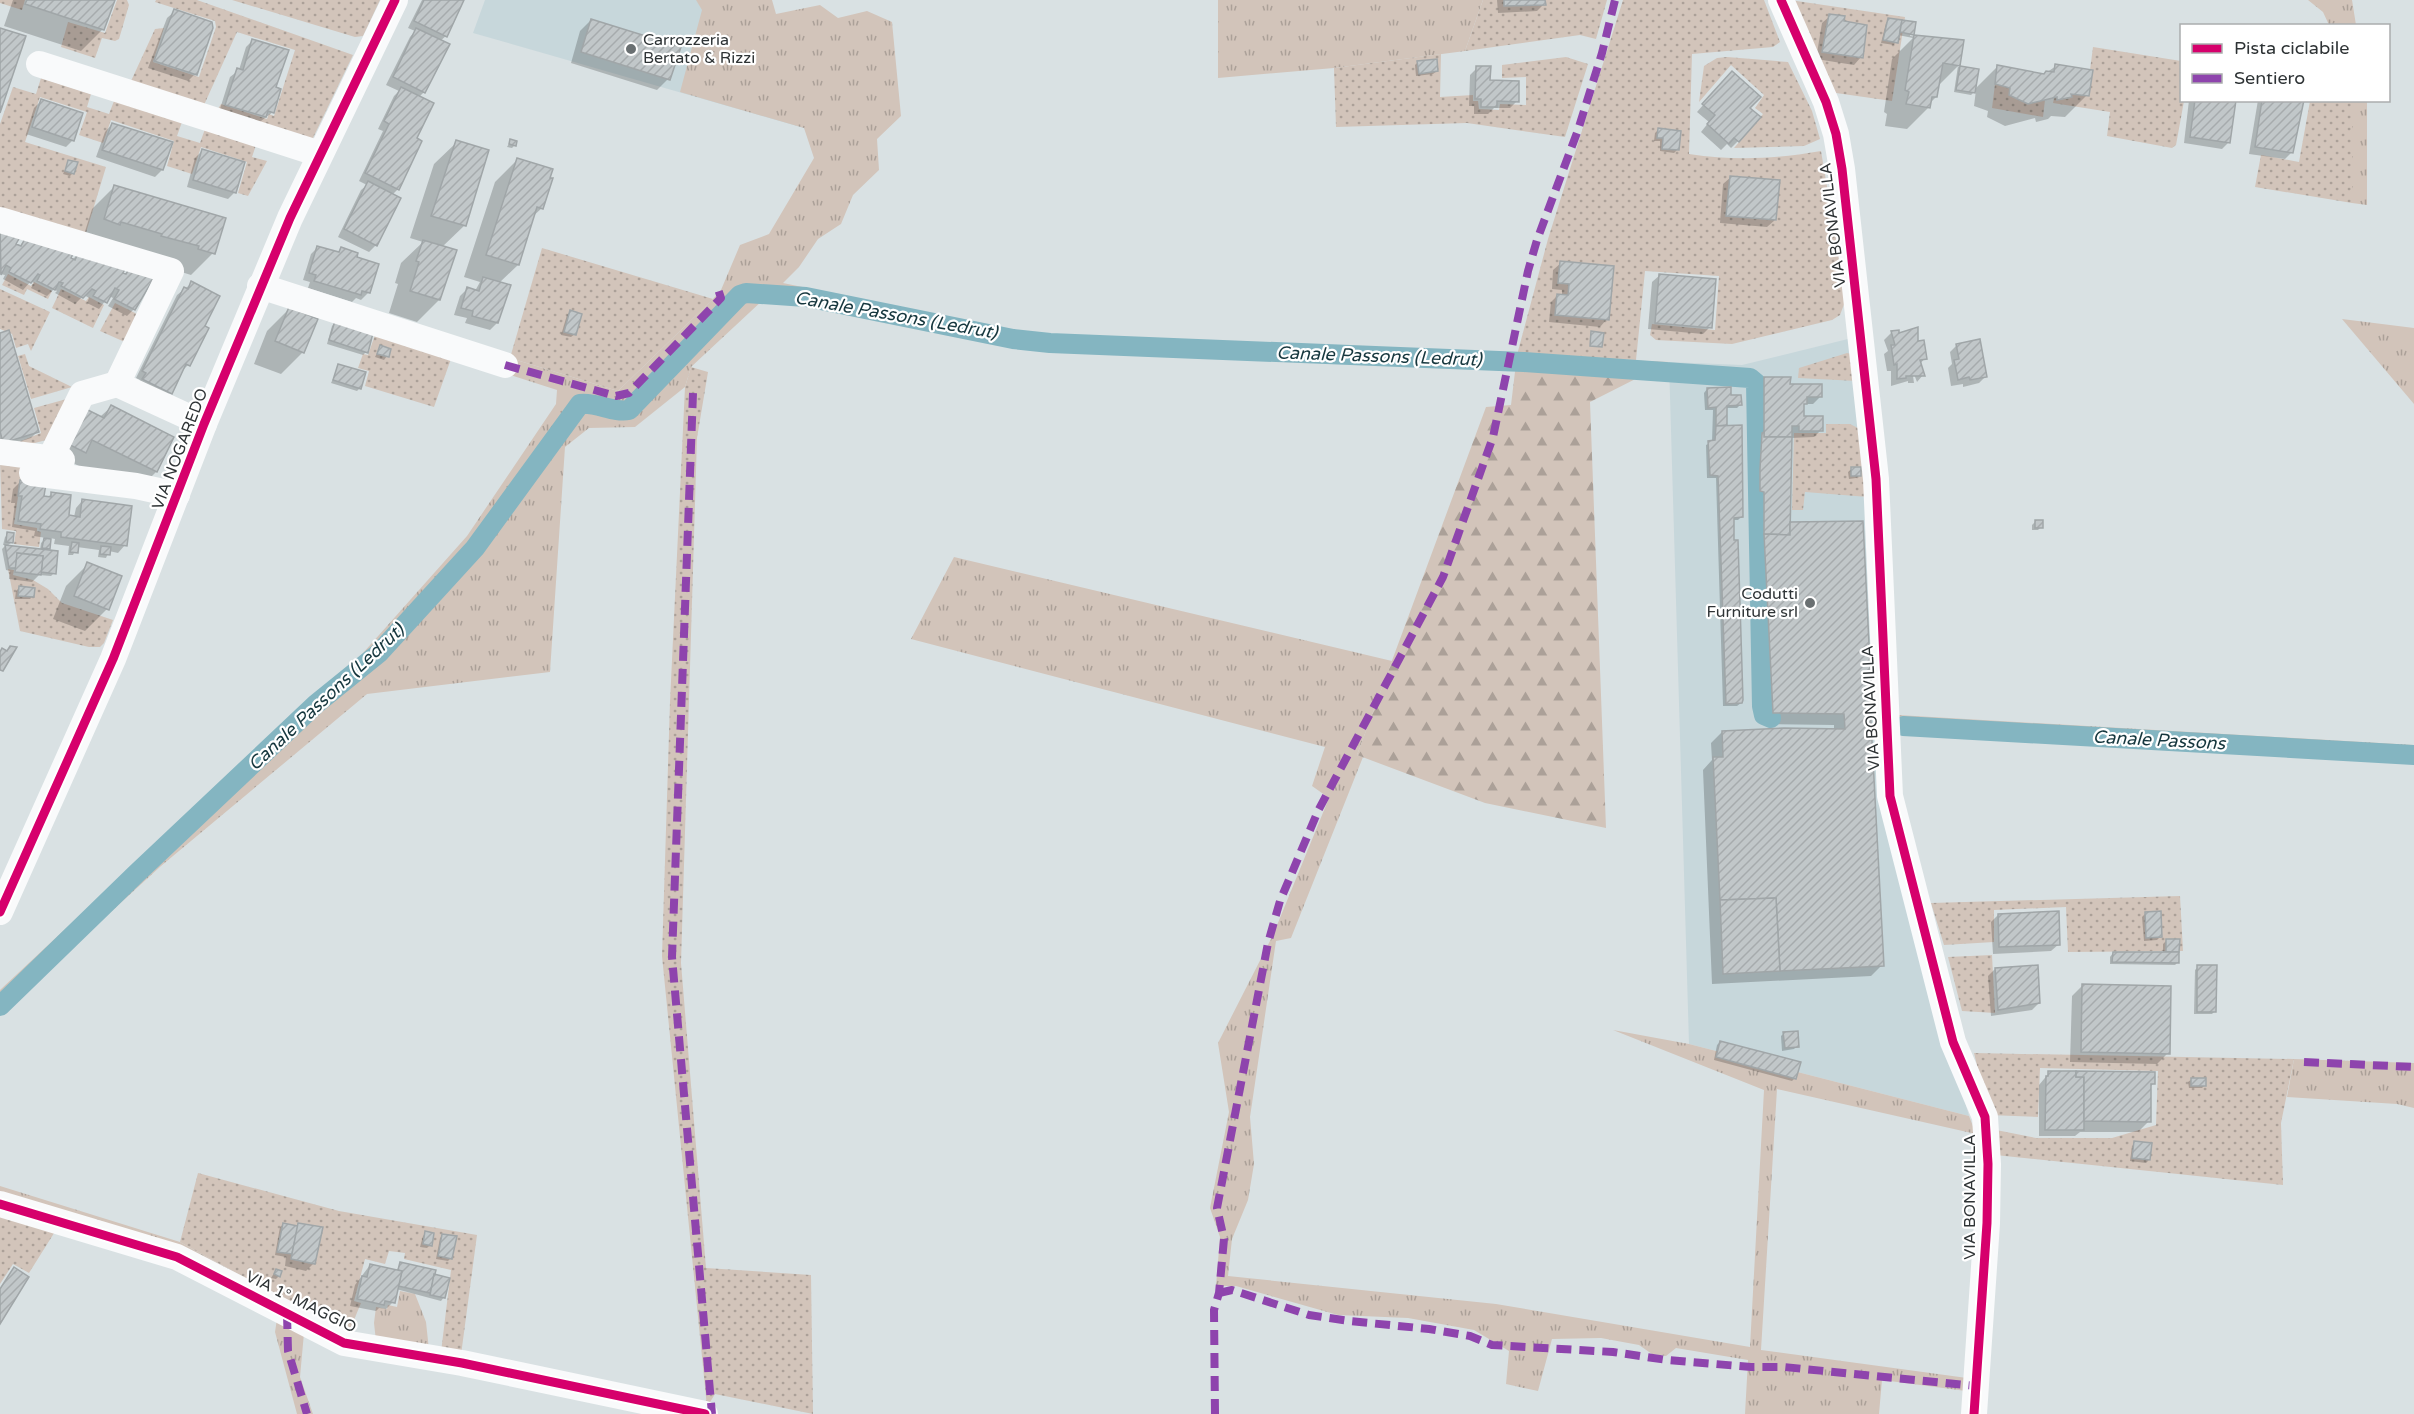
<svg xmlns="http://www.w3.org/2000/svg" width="2414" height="1414" viewBox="0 0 2414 1414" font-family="'Varela Round',sans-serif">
<defs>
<pattern id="grass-tufts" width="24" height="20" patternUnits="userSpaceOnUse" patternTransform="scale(1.5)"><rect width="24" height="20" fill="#d2c4ba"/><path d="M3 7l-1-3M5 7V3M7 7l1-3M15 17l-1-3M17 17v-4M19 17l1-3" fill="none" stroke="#aba098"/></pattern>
<pattern id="forest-firs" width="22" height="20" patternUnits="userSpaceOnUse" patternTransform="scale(1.5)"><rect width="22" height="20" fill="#d2c4ba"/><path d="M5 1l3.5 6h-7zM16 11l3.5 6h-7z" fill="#aba098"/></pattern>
<pattern id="garden-dots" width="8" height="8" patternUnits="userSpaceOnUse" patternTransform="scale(1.5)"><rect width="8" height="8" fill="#d2c4ba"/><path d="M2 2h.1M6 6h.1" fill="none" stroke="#aba098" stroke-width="1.8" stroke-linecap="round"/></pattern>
<pattern id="building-hatch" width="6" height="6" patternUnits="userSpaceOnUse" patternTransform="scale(1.5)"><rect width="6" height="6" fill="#c1c7c9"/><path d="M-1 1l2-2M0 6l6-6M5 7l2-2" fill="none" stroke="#a6abad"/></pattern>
</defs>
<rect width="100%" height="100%" fill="#d9e1e3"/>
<g fill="#c7d7db">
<path d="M485 0H757L804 128 473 33Z"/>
<path d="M1852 338 1899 868 1969 1116 1689 1044 1669 362 1742 365Z"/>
</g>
<g fill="url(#grass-tufts)">
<path d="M696 0H772L776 14 820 5 838 18 867 11 892 22 901 116 877 139 879 170 853 195 841 224 818 239 799 267 783 283 1005 329 1053 336 1517 355 1516 366 1053 351 800 301 764 299 691 367 685 387 635 427 589 428 565 447 550 672 367 694 161 866 0 1013V990L336 676 355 662 467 536 556 404 557 390 504 373 510 358 618 391 713 299 721 290 740 245 769 234 814 158 804 128 680 92 702 10Z"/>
<path d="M1218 0H1483L1465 51 1334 68 1218 78Z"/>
<path d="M2308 0H2352L2356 25H2329L2323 12Z"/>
<path d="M2352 101H2367V205L2352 203Z"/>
<path d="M2342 319 2414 328V404Z"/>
<path d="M954 557 1392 661 1357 755 1363 757 1291 938 1276 941 1250 1117 1254 1164 1248 1200 1232 1239 1228 1276 1496 1304 1750 1347 1764 1090 1613 1030 1689 1044 1969 1116 1976 1134 1777 1089 1761 1350 1967 1378 1966 1391 1882 1380 1879 1414H1745L1748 1360 1676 1348 1666 1356 1652 1354 1639 1345 1601 1338 1552 1339 1538 1391 1506 1384 1509 1351 1474 1330 1408 1318 1338 1315 1236 1286H1216L1220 1237 1210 1208 1229 1112 1218 1043 1273 935 1329 798 1312 786 1325 747 911 639Z"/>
<path d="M1898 715 2414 745V759L1899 731Z"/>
<path d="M2294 1059 2414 1063V1108L2397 1104 2287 1097Z"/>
<path d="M0 1186 180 1242 314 1316 0 1197Z"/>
<path d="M400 1291 415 1294 426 1322 429 1350 376 1341 374 1323 376 1307 387 1309 388 1305 397 1307Z"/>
<path d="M277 1319 304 1333 300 1377 313 1414H297L275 1332Z"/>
</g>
<path fill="url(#forest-firs)" d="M1517 355 1669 362 1590 402 1606 828 1485 803 1357 755 1486 407 1511 405Z"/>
<g fill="url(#garden-dots)">
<path d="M0 0H25L22 10 0 3Z"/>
<path d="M117 0H127L129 5 119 39 115 41 102 38 95 58 61 47 68 22 105 33Z"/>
<path d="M156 0H197L353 55 312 140 218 109 221 104 267 119 269 114 274 116 295 50 237 32 204 105 131 81 155 29 164 28 153 62 199 77 216 27 215 21 155 2Z"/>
<path d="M232 0H380L363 36 355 37Z"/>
<path d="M1483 0H1607L1596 39 1580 35 1465 51Z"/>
<path d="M1623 0H1764L1780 42 1773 47 1692 54 1689 154C1736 161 1775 159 1821 151L1846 299 1840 315 1832 320 1732 344 1656 340 1650 335 1652 324 1715 330 1719 276 1645 271 1636 360 1517 355 1548 239Z"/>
<path d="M1790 0 1905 17 1892 101 1829 92Z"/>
<path d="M2093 47 2181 61 2182 100 2184 101 2176 145 2172 148 2107 136 2110 112 2053 103 2054 98 2057 97 2058 100 2071 98V94L2089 96 2093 71 2090 70Z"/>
<path d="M1441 54 1440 97 1473 95V101H1478L1479 109 1499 110 1500 104 1526 105V77L1502 78V65L1566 57 1588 64 1565 137 1467 123 1336 127 1334 68Z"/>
<path d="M1727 57 1788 62 1812 111 1820 139 1804 146 1734 148 1763 114 1755 108 1764 95 1731 65 1699 102 1704 66 1717 58Z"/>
<path d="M41 78 91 94 87 107 109 114 114 101 182 122 177 136 200 143 205 129 256 145 252 157 267 161 248 196 238 193 247 162 201 147 192 174 167 166 174 141 111 120 103 143 79 135 87 112 40 97 25 142 106 167 85 236 0 212V124L13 87 36 94Z"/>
<path d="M1995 84 2010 88 2009 95 2028 104 2045 100 2043 117 1992 108Z"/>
<path d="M2310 101H2352V203L2255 187 2261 155 2299 162Z"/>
<path d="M542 248 713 299 618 391 510 358Z"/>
<path d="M8 274 31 286 34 282 52 291 48 299 27 289 24 295 2 285Z"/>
<path d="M0 289 50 312 31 351 28 344 16 348 12 334 0 329Z"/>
<path d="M61 289 86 301 89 297 104 305 93 328 52 308Z"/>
<path d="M115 303 137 314 127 343 100 331Z"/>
<path d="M376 332 452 356 434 407 365 386 369 371 358 368 363 354 368 355Z"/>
<path d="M1847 353 1851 354 1857 381 1798 378 1799 368Z"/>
<path d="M25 354 29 366 72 387 31 399 18 356Z"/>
<path d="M691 367 708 372 697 438 681 963 706 1268 811 1275 813 1414 715 1394 707 1407 662 956 670 702 685 387Z"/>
<path d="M74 397 54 438 27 445 16 443 41 433 34 408Z"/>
<path d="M1826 424H1850L1860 429 1868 497 1805 492 1803 510H1792L1794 433H1826Z"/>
<path d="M0 460 23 463 14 524 37 528V531L41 532 39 547 14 544 16 531 2 529Z"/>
<path d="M8 569 14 570 13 575 33 580 48 589 62 603 113 620 104 643 100 647H89L20 631Z"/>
<path d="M2180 896 2183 951 2068 952 2066 907 1994 910V942L1944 945 1931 903Z"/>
<path d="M1992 955 1995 1013 1962 1011 1948 957Z"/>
<path d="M1974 1053 2294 1059 2281 1123 2283 1185 1995 1155 1991 1129 2036 1138H2112L2156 1125 2158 1071 2040 1068 2038 1117 1989 1115Z"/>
<path d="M198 1173 339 1211 477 1235 461 1355 441 1352 451 1270 404 1259 405 1253 389 1251 385 1264 365 1259 354 1301 361 1303 349 1332 314 1316 180 1242Z"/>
<path d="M0 1212 56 1230 29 1273 13 1264 0 1284Z"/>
</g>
<g fill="#0003">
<path d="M13 0H113L103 29 81 51 4 26Z"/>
<path d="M422 0H463L446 36 440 41 424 92 419 97 415 139 398 189 392 195 376 245 369 252 338 237 361 190 367 185 359 181 383 131 378 129 394 96 399 91 386 85 410 37 415 31 408 28Z"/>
<path d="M1497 0H1544V4L1537 11 1498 13Z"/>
<path d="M175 11 195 74 188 81 148 68 167 18Z"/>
<path d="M1830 16 1842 22 1861 57 1854 65 1816 59 1822 23Z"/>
<path d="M591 20 668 79 657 90 571 63 580 31Z"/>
<path d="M1889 20 1915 23 1910 36 1962 42 1958 67 1977 70 1974 90 1998 66 2043 75 2056 66 2087 95 2065 117 2051 116 2048 119 2036 122 2035 118 2005 126 1987 117 1988 111 1974 106 1976 90 1971 95 1954 92 1958 66 1937 87 1936 97 1930 103 1929 107 1907 129 1885 126 1887 114 1884 112 1892 59 1913 38 1898 35 1894 45 1881 43 1886 23Z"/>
<path d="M253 40 274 88 273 112 257 124 219 112 230 77 239 70 246 47Z"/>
<path d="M1418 62 1437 71 1433 74 1416 76 1415 65Z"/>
<path d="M1477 68 1489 82 1517 101 1510 108H1494L1488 114H1474V106H1469L1470 75Z"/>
<path d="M1725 80 1748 108 1738 141 1731 148 1727 144 1721 150 1701 132 1709 122 1697 112Z"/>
<path d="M2189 100H2235L2229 142 2222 149 2184 143Z"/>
<path d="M2258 100H2302L2292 152 2285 159 2249 154Z"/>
<path d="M41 101 73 140 66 147 26 134 34 108Z"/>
<path d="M112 124 162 170 155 177 96 157 105 132Z"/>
<path d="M1658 130 1677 150 1674 153 1660 151V141H1654L1655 133Z"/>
<path d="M511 140 515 145 512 148 507 147Z"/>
<path d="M457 142 465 225 442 247 439 300 417 322 389 313 398 284 395 283 401 263 423 242 410 238 434 164Z"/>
<path d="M202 151 235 192 228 199 187 187 195 158Z"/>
<path d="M517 160 542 208 531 218 518 265 499 283 497 323 490 330 465 323 467 318 454 315 460 296 467 289 475 291 480 282 464 277 495 182Z"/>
<path d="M69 162 73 173 70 176 63 174Z"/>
<path d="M1731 177 1775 220 1767 227 1720 223 1723 184Z"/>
<path d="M115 186 213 253 191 275 82 241 92 209Z"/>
<path d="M0 230 19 247 27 236 72 260 79 253 124 275 131 268 134 309 127 316 108 306 113 298 109 296 99 309 87 303 89 298 84 295 75 304 55 293 57 291 54 289 47 296 31 288 34 283 31 281 23 290 3 279 5 275 0 274Z"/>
<path d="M318 247 337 253 341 249 355 258 369 292 361 300 356 298 352 302 308 288 310 282 303 280 311 254Z"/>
<path d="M1561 263 1607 319 1600 327 1549 322 1551 302 1558 295 1562 296V290L1552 289 1553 270Z"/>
<path d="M1660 275 1710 327 1703 334 1648 329 1652 282Z"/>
<path d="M192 283 203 327 188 365 180 373 170 393 163 400 136 387 140 380 136 378 177 295Z"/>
<path d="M289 309 303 352 281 374 254 364 267 331Z"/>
<path d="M570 312 575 334 571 337 561 335 567 315Z"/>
<path d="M335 323 366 352 363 355 327 344 332 326Z"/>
<path d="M1898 332V335L1917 343 1925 358 1920 364 1923 375 1917 382 1912 369 1914 383H1908V381L1891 386V371H1887L1884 354 1888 351 1884 340 1891 333Z"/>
<path d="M0 334 38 431 31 438 0 448Z"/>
<path d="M1957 345 1986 376 1979 383 1963 387V384L1951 386 1948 368 1952 364 1950 352Z"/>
<path d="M380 347 387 356 384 360 375 357Z"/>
<path d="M339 366 360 388 357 391 331 383Z"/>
<path d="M1765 379 1820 397 1813 404H1805L1803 407V418L1821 430 1814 437 1791 438 1788 524 1870 687 1877 686 1875 718H1869L1882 965 1871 976 1712 984 1703 770 1712 760 1711 743 1722 732 1834 730V725L1762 724 1753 546 1754 502H1750L1751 450 1758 443V386Z"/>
<path d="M1707 389 1729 397 1740 405 1737 408H1725V427L1741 517 1738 520H1732L1741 703 1737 706H1723L1716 478H1707L1706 445 1712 442 1713 410H1705L1704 393Z"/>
<path d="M111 407 172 437 156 472 134 494 73 463 45 466Z"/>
<path d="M1852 469 1860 475 1856 478 1849 479 1848 472Z"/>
<path d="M20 482 43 497 47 498 52 493 67 516 74 517 76 508 83 500 125 545 118 553 109 551 106 558 98 557 99 550 77 547 73 555H68L69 546 54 544 55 539 50 538 48 551 54 573 51 576 39 575 32 582 9 579 10 571 6 570 2 549 6 545H3L5 537 8 534 12 542 7 546 40 550 41 543 46 538 34 536 35 531 12 527 15 503H11L13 489Z"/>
<path d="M2035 522 2041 527 2038 530H2032V525Z"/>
<path d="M88 564 107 609 85 631 53 619 66 586Z"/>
<path d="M19 588 33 596 30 599H15L16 591Z"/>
<path d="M2145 914 2160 937 2157 940 2144 941 2142 917Z"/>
<path d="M1998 915 2059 944 2051 951 1993 954 1991 922Z"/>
<path d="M2166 941 2178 962 2175 965 2110 964V957L2113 953 2163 954V944Z"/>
<path d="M2198 967 2215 1011 2212 1014H2194L2195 970Z"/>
<path d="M1995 969 2039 1003 2032 1010 1991 1016 1988 976Z"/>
<path d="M2083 985 2168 1053 2157 1064 2070 1062 2072 996Z"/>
<path d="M1784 1033 1797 1046 1794 1049 1782 1051 1781 1036Z"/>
<path d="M1720 1042 1795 1078 1792 1081 1714 1060 1717 1045Z"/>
<path d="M2049 1073 2154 1083 2150 1087 2149 1121 2138 1132H2080L2075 1136H2039V1085Z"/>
<path d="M2192 1079 2205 1085 2202 1088H2189L2188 1082Z"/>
<path d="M2135 1143 2149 1160 2146 1163 2130 1161 2132 1146Z"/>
<path d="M284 1224 297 1227 314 1263 306 1271 285 1266 286 1257 275 1255 280 1227Z"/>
<path d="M426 1233 430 1245 427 1248 420 1247 423 1236Z"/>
<path d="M443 1235 451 1258 448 1261 436 1259 440 1238Z"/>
<path d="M401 1264 433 1275 444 1297 441 1301 396 1289 393 1302 386 1309 379 1308 376 1311 350 1306 355 1285 370 1265 396 1271Z"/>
<path d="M276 1270 279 1276 276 1279 271 1278Z"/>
</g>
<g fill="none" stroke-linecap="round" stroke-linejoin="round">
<g stroke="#84b5c1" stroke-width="20">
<path d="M1903 726 2414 755"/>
<path d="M0 1006 136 874 316 704 379 653 475 548 580 404C597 402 613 413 629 410L740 295 746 293 806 297 1013 339 1050 343 1524 362 1750 378 1756 383 1762 706 1764 715 1771 718"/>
</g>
</g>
<g fill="url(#building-hatch)" stroke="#a0a6a8" stroke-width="1.5">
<path d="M27 0H115L104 30 25 4Z"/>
<path d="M424 0H464L447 37 414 21Z"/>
<path d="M1504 0H1545L1546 5 1504 6Z"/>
<path d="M174 9 212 22 213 28 197 75 154 61Z"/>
<path d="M1829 14 1845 16 1844 21 1867 25 1863 58 1822 52Z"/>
<path d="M1888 18 1902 20 1898 43 1883 40Z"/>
<path d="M591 19 681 47 670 80 581 52Z"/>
<path d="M1902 20 1916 22 1914 35 1900 32Z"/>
<path d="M0 28 26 36 0 113Z"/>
<path d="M416 28 450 44 425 93 393 77Z"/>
<path d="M1914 35 1964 40 1960 66 1943 63 1937 97H1932L1930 108 1906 104 1909 92 1905 90Z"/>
<path d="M252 39 289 50 276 87 281 89 274 113 268 111 266 117 225 105 237 68 243 70Z"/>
<path d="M1437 59 1438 71 1419 74 1417 61Z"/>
<path d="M2055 64 2093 70 2089 96 2071 94 2072 97 2057 100V97L2028 104 2009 95 2010 88 1995 84 1997 65 2044 74 2046 71 2054 72Z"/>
<path d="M1476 66H1491L1490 80 1519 81V102L1497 101V107H1481V99H1475Z"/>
<path d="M1960 66 1979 69 1975 93 1956 90Z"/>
<path d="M1732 71 1761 97 1750 108 1761 117 1739 142 1734 138 1729 144 1707 124 1715 115 1702 104Z"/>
<path d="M401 87 434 103 417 138 422 141 399 190 365 173 389 124 384 121Z"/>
<path d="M41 99 83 113 74 141 32 127Z"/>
<path d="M2195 100H2236L2230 143 2190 137Z"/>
<path d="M2262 100H2304L2293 153 2255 147Z"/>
<path d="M112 123 173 142 163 170 102 150Z"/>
<path d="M1658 128 1681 131 1679 150 1662 149 1663 138H1657Z"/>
<path d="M510 139 517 141 516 146 509 144Z"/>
<path d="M456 140 489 150 466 226 431 216Z"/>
<path d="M202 149 245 162 236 193 193 180Z"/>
<path d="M517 158 553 169 550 178H553L543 209 537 207 519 265 486 255Z"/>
<path d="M68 160 78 162 74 174 65 171Z"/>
<path d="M1730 176 1780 180 1776 220 1726 216Z"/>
<path d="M368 181 401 198 377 246 344 229Z"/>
<path d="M114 185 226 218 215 254 198 249 199 246 161 236 162 234 121 222 120 225 104 219Z"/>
<path d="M0 228 20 237 16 244 21 246 27 235 73 254 71 258 75 260 79 251 125 269 123 273 126 274 131 266 154 278 135 310 114 299 119 290 115 288 107 303 93 296 96 291 92 289 83 298 61 286 63 283 59 282 55 290 37 281 40 275 38 274 31 283 9 272 11 268 6 265 1 275Z"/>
<path d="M423 240 457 250 440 300 410 291 419 262 416 261Z"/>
<path d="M317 246 339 252 341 247 358 253 357 257 379 264 370 293 362 291 361 295 314 281 316 275 309 273Z"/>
<path d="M1560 261 1614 266 1609 320 1555 315 1557 294 1568 295 1569 284 1558 283Z"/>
<path d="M1659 274 1716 279 1712 328 1655 323Z"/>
<path d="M483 277 511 285 498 323 472 316 473 311 461 308 467 287 479 291Z"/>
<path d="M191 281 220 296 205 326 209 328 190 366 186 364 172 394 142 379 146 373 142 371 184 287 188 289Z"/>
<path d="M289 307 318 319 304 353 275 341Z"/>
<path d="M570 310 582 314 576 335 564 332Z"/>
<path d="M335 321 373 333 368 353 329 340Z"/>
<path d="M1918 327V341L1924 340 1927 359 1920 360 1925 376H1906V378L1897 379V364L1894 365 1891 345H1895L1891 331 1899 330V333Z"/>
<path d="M9 330 39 432 3 443 0 431V333Z"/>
<path d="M1591 331 1604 333 1602 347 1590 346Z"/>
<path d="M1980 339 1987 377 1970 380 1969 377 1958 380 1954 360 1959 359 1956 344Z"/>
<path d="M380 345 391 349 389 357 377 354Z"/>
<path d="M338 364 366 372 361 389 333 380Z"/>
<path d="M1764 377H1791L1790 384H1822V397H1807V404H1804V416H1823V431H1799V426H1792V437H1764Z"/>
<path d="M1731 387V395H1741L1742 405 1727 406V425L1716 426V407L1708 408 1707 388Z"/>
<path d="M111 405 174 437 157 472 92 440 86 453 66 443 84 408 104 418Z"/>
<path d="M1742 425 1743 517 1734 518V540H1738L1743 700 1742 703 1726 704 1718 476 1710 475 1708 441 1715 440 1716 426Z"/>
<path d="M1764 432V437H1792L1790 535 1764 534V492L1760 491V469L1762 433Z"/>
<rect x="1851" y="467" width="10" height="9"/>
<path d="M20 480 46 484 44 496 51 497V492L71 495 69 515 80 517 82 499 132 506 127 546 61 537V532L40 529 41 524 18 521 22 496H18Z"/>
<rect x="2035" y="520" width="8" height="8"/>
<path d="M1863 521 1871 685 1879 684V703L1870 704 1884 966 1780 971 1776 898 1720 900 1713 757H1723L1722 731 1784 728 1845 729 1844 714 1773 713 1764 534 1790 535V522Z"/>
<path d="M7 532 14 533 13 543 6 542Z"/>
<path d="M44 538 51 539 50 549 42 548Z"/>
<path d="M72 542 79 543 78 553 70 552Z"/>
<path d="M5 545 58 551 56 574 41 572 43 556 17 553 16 568H9Z"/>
<path d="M101 546 111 547 110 555 100 554Z"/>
<path d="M17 553 43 556 41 575 15 572Z"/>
<path d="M87 562 122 576 109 610 74 596Z"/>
<path d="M19 586 35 588 34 597 18 596Z"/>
<path d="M10 646 17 647 3 671 0 670V652L2 648 7 651Z"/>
<path d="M1776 898 1780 971 1723 974 1720 900Z"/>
<path d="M2059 911 2060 945 1999 947 1998 914Z"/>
<path d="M2161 911 2162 937 2146 938 2145 912Z"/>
<path d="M2166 939H2180L2179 952H2166Z"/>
<path d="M2113 952H2179V963L2112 962Z"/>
<path d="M2038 965 2040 1003 1998 1010 1995 968Z"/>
<path d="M2197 965H2217L2216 1012H2197Z"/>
<path d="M2082 984 2171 986 2170 1054 2081 1052Z"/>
<path d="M1798 1031 1799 1047 1785 1048 1783 1032Z"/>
<path d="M1720 1041 1801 1062 1796 1079 1716 1057Z"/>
<path d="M2048 1071H2076V1077H2084V1130H2045L2046 1076H2048Z"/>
<path d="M2076 1071 2155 1072V1084H2151V1122L2084 1121V1077H2076Z"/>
<rect x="2191" y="1078" width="15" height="8"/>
<path d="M2134 1141 2152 1143 2150 1160 2132 1158Z"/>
<path d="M283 1223 298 1226 292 1254 277 1252Z"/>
<path d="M298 1223 323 1227 315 1264 291 1259Z"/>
<path d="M425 1231 434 1233 432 1246 423 1244Z"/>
<path d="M442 1234 457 1236 452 1259 438 1256Z"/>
<path d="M400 1262 436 1270 430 1293 398 1286 402 1271 398 1270Z"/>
<path d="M370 1264 402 1271 395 1303 385 1301 384 1305 357 1299 362 1276 367 1277Z"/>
<path d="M14 1267 29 1277 0 1324V1289Z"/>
<path d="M276 1269 282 1271 280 1277 274 1274Z"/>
<path d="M434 1274 450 1278 445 1298 430 1295Z"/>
</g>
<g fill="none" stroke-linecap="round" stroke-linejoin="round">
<g stroke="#f9fafb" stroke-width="26">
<path d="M1781 0 1826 102 1836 134 1842 169 1876 479 1890 796 1953 1042 1985 1117 1988 1164 1987 1223 1974 1414"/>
<path d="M39 64 320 154"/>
<path d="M0 220 171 271 117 384 204 424"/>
<path d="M260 286 505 365"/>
<path d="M0 452 62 460"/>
<path d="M50 459 82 394 117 384"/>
<path d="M32 473 136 486 177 495"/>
<path d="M0 912 113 659 204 424 290 218 395 0"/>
<path d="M0 1204 177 1257 344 1343 462 1363 705 1414"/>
</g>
<g stroke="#8e44ad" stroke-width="8" stroke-dasharray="15 8" stroke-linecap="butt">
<path d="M505 365 616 396 629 393 721 298 717 286"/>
<path d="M693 393 672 957 712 1414"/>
<path d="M2304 1062 2414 1067"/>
<path d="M1219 1293 1232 1290 1309 1315 1349 1321 1429 1329 1470 1336 1492 1345 1613 1352 1667 1360 1751 1367H1784L1976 1386"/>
<path d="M287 1314 288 1351 307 1414"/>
<path d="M1215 1414 1214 1310 1219 1293 1224 1239 1217 1208 1268 943 1280 901 1318 811 1443 577 1493 437 1528 271 1537 240 1578 130 1602 53 1615 0"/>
</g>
<defs>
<g id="cycleway">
<path d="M1781 0 1826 102 1836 134 1842 169 1876 479 1890 796 1953 1042 1985 1117 1988 1164 1987 1223 1974 1414"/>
<path d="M0 912 113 659 204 424 290 218 395 0"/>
<path d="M0 1204 177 1257 344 1343 462 1363 705 1414"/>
</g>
</defs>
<use href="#cycleway" stroke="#fff" stroke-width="13"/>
<use href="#cycleway" stroke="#d6006c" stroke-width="9"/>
</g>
<g fill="#6a7072" stroke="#fff" stroke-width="2">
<circle cx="631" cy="49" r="6"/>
<circle cx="1810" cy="603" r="6"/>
</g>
<g text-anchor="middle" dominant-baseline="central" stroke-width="4.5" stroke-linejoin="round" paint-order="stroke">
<g font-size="16" fill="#2e3335" stroke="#fff" text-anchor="start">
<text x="643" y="40">Carrozzeria<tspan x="643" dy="18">Bertato &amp; Rizzi</tspan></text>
<text x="1798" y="594" text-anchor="end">Codutti<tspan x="1798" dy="18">Furniture srl</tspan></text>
</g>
<g font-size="16" fill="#2e3335" stroke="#fff">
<text transform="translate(1833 225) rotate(-97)">VIA BONAVILLA</text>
<text transform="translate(180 449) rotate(-69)">VIA NOGAREDO</text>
<text transform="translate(1871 708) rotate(-93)">VIA BONAVILLA</text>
<text transform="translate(1970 1197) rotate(-90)">VIA BONAVILLA</text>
<text transform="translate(301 1302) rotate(26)">VIA 1° MAGGIO</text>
</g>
<g font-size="18" font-style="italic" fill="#16373e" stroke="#fff">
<text transform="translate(896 315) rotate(10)">Canale Passons (Ledrut)</text>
<text transform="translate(1379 356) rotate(2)">Canale Passons (Ledrut)</text>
<text transform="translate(326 697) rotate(-43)">Canale Passons (Ledrut)</text>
<text transform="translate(2159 740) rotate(3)">Canale Passons</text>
</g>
</g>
<rect x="2180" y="24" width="210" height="78" fill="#ffffff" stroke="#abadae" stroke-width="1.5"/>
<rect x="2192" y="44" width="30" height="9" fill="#d6006c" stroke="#abadae" stroke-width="1.5"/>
<text x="2234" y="54" font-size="18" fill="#2e3335">Pista ciclabile</text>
<rect x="2192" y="74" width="30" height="9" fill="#8e44ad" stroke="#abadae" stroke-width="1.5"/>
<text x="2234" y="84" font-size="18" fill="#2e3335">Sentiero</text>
</svg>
